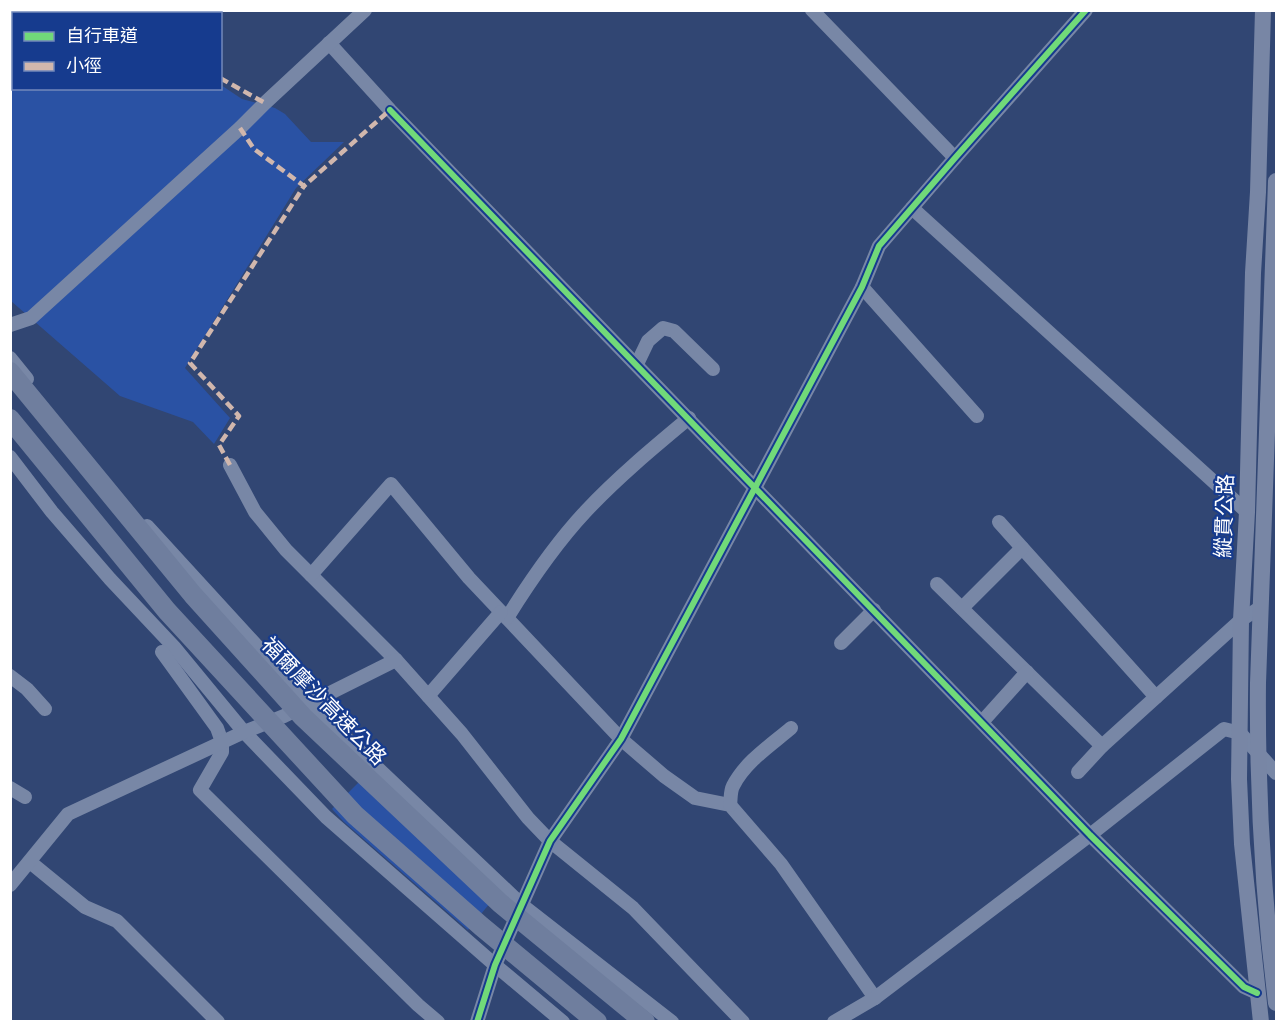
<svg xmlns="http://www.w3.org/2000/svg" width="1287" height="1032" viewBox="0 0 1287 1032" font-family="Commissioner,'Noto Sans TC',sans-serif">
<rect width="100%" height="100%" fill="#314673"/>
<g fill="#2a52a4">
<path d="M17 10H168L170 13 14 14V88H220L221 85 242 99 275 108 285 114 311 142H344L296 188 185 368 230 418 214 444 193 422 120 396 11 301V13Z"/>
<path d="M371 770 499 892 468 930 344 822 332 809Z"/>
</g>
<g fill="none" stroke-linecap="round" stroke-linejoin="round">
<g stroke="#7887a6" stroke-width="14">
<path d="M812 10 955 158"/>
<path d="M329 43 390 110 1090 835 1244 987 1257 993"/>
<path d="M912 208 1247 512"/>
<path d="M862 287 977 416"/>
<path d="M10 325 31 318 240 128 265 103 365 10"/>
<path d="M10 358 27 379"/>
<path d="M637 364 648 341 663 328 674 331 713 369"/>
<path d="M10 457 52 512 110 579 174 647 244 732 326 817 495 965 563 1022"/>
<path d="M230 465 255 512 286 550 396 660 462 734 528 818 550 841 633 908 743 1022"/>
<path d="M999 522 1156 697"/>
<path d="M147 526 310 704 522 905 672 1022"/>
<path d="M311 575 391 484 469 578 621 739 664 776 695 798 730 805 781 864 875 998"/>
<path d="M937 584 1102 746"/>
<path d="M962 608 1022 548"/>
<path d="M507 618C530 581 556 543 586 511 618 477 653 448 689 418"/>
<path d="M841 643 874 610"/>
<path d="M162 652 217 728 222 742V752L200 790 418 1005 438 1022"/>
<path d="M10 676 27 689 45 709"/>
<path d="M428 696 501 612"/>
<path d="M982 722 1027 672"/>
<path d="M1078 772 1102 746 1241 620 1261 607"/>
<path d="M10 788 25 797"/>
<path d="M730 805C731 799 730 792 733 786 745 762 771 745 791 728"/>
<path d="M30 862 85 907 117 921 218 1022"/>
<path d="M10 885 68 814 244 732 284 716 396 660"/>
<path d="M477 1022 495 965 550 841 621 739 862 287 879 246 955 158 1086 10"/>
<path d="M834 1022 875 998 1090 835 1224 729 1240 733 1276 773"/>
</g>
<g stroke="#7886a5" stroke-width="16">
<path d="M1276 181 1258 683C1257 790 1263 896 1276 1003"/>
<path d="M1261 1022 1242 844 1239 779 1241 620 1247 512 1253 273 1258 192 1263 10"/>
</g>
<g stroke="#6f7e9e" stroke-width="20">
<path d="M10 372 193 595 303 717 500 903 645 1022"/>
<path d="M10 419 167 611 355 815 481 926 597 1022"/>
</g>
<g stroke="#d1b7ad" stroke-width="4.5" stroke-dasharray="9 4.5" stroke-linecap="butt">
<path d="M197 14V10"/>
<path d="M220 78 265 103"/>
<path d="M240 128 254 149 304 186 390 110"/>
<path d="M230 465 219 445 239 416 190 363 304 186"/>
</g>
<defs>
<g id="cycleway">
<path d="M390 110 1090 835 1244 987 1257 993"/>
<path d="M477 1022 495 965 550 841 621 739 862 287 879 246 955 158 1086 10"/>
</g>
</defs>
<use href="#cycleway" stroke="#163b8e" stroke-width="10"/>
<use href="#cycleway" stroke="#71d979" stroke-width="6"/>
</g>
<g text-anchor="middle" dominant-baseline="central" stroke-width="4.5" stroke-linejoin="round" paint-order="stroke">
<g font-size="21" fill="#fff" stroke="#163b8e">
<text transform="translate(1223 516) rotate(-88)">縱貫公路</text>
<text transform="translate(325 700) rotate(46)">福爾摩沙高速公路</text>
</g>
</g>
<rect width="1287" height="1032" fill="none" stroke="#ffffff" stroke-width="24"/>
<rect x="12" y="12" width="210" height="78" fill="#163b8e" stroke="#7389bb" stroke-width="1.5"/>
<rect x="24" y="32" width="30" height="9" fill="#71d979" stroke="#7389bb" stroke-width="1.5"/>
<text x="66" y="42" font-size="18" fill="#ffffff">自行車道</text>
<rect x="24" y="62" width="30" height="9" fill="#d1b7ad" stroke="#7389bb" stroke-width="1.5"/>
<text x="66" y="72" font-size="18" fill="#ffffff">小徑</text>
</svg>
